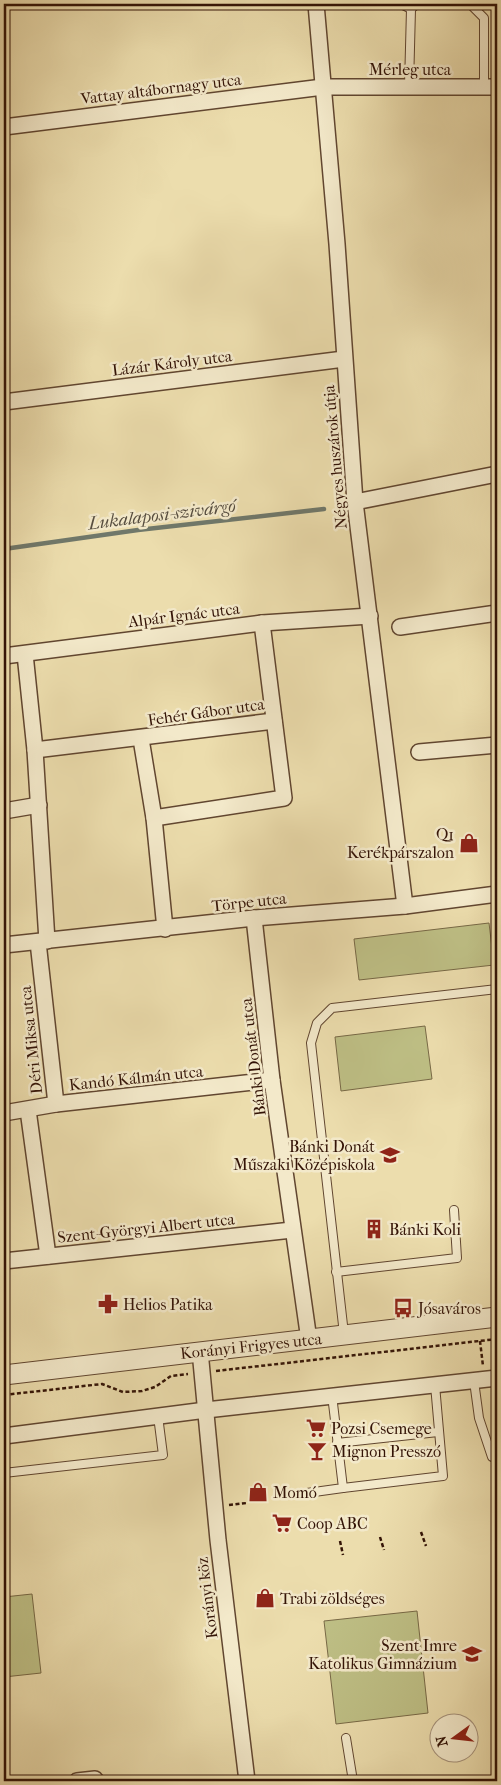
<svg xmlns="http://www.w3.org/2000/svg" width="501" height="1785" viewBox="0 0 501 1785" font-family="'IM FELL French Canon',serif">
<rect width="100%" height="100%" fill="#ecddad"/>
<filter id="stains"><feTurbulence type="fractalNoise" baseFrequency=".004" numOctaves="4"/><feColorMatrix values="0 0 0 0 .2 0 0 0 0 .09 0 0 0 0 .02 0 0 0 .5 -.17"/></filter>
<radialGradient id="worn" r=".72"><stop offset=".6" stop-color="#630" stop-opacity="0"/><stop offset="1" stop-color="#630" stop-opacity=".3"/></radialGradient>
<g fill="#bebf85" stroke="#786946">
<path d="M489 923 494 965 359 980 354 939Z"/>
<path d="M425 1026 432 1079 341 1091 335 1037Z"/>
<path d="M32 1594 41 1673 4 1677V1597Z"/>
<path d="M417 1611 428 1713 336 1724 324 1621Z"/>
</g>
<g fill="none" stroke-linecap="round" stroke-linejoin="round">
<path stroke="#70786a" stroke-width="4.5" d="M4 549 138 530 324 509"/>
<defs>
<g id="service">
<path d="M401 4 411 9"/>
<path d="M470 4 484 18V87"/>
<path d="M409 86 411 9 417 4"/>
<path d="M336 1272 457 1258 454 1210"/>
<path d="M344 1334 311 1043 317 1023 332 1008 497 989"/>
<path d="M474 1381 479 1418 492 1457H497"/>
<path d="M337 1443 438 1432"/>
<path d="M4 1473 163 1455 158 1416"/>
<path d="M343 1488 443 1476 435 1385"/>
<path d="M307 1493 343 1488 332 1395"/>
<path d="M346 1738 353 1781"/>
</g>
<g id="minor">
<path d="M316 4 337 244 355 502 405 906"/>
<path d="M4 127 323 87H497"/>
<path d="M4 402 344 359"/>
<path d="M355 502 497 474"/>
<path d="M400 627 497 613"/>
<path d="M25 654 35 750 47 941"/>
<path d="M4 656 262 623 370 616"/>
<path d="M141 739 154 818 165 929"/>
<path d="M35 750 274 721"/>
<path d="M419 752 497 745"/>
<path d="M4 811 39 805"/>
<path d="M154 818 284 798 262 623"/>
<path d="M254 918 272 1080 309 1340"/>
<path d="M38 942 56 1104"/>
<path d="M4 945 254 918 405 906 497 894"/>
<path d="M28 1110 48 1256"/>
<path d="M4 1113 56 1104 272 1080"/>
<path d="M4 1261 292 1230"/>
<path d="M200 1351 218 1540 247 1781"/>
<path d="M4 1436 206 1410 497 1378"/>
<path d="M77 1781 95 1779V1781"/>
</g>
<path id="tertiary" d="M4 1375 497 1317"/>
</defs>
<use href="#service" stroke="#614630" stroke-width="10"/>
<use href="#minor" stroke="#614630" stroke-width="18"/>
<use href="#tertiary" stroke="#614630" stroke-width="21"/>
<g stroke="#331306" stroke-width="2.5" stroke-dasharray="4 2.5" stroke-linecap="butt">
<path d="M480 1341 483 1366"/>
<path d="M216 1371 497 1339"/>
<path d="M4 1395 102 1384 123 1392 142 1391 155 1387 171 1376 188 1374"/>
<path d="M229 1505 247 1503"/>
<path d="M421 1532 426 1546"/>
<path d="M380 1537 384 1550"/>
<path d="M340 1541 343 1555"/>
</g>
<use href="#service" stroke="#f3e9ca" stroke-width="8"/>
<use href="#minor" stroke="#f3e9ca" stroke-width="15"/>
<use href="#tertiary" stroke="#f3e9ca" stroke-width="19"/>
</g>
<defs>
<symbol id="shop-bare" viewBox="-9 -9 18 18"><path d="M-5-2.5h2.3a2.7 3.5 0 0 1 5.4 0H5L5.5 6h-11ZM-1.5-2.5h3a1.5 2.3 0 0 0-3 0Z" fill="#8f2418" stroke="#f3e9ca" stroke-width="2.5" paint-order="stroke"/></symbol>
<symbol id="school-bare" viewBox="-9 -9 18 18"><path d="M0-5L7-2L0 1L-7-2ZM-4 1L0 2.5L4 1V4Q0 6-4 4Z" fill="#8f2418" stroke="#f3e9ca" stroke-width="2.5" paint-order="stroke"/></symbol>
<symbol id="building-bare" viewBox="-9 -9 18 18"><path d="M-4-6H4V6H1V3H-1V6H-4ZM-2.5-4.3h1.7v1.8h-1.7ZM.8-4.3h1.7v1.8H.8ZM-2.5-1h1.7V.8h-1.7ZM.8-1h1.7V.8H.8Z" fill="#8f2418" stroke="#f3e9ca" stroke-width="2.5" paint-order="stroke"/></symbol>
<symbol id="pharmacy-bare" viewBox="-9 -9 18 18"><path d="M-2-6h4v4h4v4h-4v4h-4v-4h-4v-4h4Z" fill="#8f2418" stroke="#f3e9ca" stroke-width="2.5" paint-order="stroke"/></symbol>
<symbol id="bus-bare" viewBox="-9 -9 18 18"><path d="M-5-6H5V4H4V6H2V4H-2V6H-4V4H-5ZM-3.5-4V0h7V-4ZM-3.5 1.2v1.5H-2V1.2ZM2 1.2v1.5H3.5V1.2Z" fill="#8f2418" stroke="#f3e9ca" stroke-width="2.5" paint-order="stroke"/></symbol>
<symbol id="supermarket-bare" viewBox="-9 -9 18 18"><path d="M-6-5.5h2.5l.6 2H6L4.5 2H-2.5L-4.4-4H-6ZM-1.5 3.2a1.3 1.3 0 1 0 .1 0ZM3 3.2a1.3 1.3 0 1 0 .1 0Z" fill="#8f2418" stroke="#f3e9ca" stroke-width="2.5" paint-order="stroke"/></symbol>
<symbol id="bar-bare" viewBox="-9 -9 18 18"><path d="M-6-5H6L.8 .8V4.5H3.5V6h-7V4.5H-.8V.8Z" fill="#8f2418" stroke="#f3e9ca" stroke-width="2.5" paint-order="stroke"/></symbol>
</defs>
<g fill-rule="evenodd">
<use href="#shop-bare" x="455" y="829" width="28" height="28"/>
<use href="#school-bare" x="376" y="1141" width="28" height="28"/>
<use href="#building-bare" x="360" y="1215" width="28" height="28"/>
<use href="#pharmacy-bare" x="94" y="1290" width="28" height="28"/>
<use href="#bus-bare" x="389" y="1294" width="28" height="28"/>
<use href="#supermarket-bare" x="302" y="1414" width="28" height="28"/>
<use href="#bar-bare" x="303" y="1437" width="28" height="28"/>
<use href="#shop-bare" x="244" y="1478" width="28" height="28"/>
<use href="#supermarket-bare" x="268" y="1509" width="28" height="28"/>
<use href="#shop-bare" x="251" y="1584" width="28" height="28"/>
<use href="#school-bare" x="458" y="1640" width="28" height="28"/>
</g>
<g text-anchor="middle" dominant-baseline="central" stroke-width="5" stroke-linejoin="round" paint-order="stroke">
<g font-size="16" fill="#331306" stroke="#f3e9ca">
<text x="410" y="69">Mérleg utca</text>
<text transform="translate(161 89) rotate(-7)">Vattay altábornagy utca</text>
<text transform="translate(172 363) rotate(-7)">Lázár Károly utca</text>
<text transform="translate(335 457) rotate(-95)">Négyes huszárok útja</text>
<text transform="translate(184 615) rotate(-7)">Alpár Ignác utca</text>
<text transform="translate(206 712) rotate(-8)">Fehér Gábor utca</text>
<text transform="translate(249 902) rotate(-6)">Törpe utca</text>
<text transform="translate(31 1040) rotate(-96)">Déri Miksa utca</text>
<text transform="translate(253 1057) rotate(-97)">Bánki Donát utca</text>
<text transform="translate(136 1078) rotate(-6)">Kandó Kálmán utca</text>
<text transform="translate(146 1228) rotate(-6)">Szent-Györgyi Albert utca</text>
<text transform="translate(251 1346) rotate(-6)">Korányi Frigyes utca</text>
<text transform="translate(207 1598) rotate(-97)">Korányi köz</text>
</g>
<g font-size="16" fill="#331306" stroke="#f3e9ca" text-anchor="start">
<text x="454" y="834" text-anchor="end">Q1<tspan x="454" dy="18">Kerékpárszalon</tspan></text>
<text x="375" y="1146" text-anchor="end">Bánki Donát<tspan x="375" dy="18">Műszaki Középiskola</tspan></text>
<text x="389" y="1229">Bánki Koli</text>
<text x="123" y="1304">Helios Patika</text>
<text x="418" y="1308">Jósaváros</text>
<text x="331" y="1428">Pozsi Csemege</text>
<text x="332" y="1451">Mignon Presszó</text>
<text x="273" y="1492">Momó</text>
<text x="297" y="1523">Coop ABC</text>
<text x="280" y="1598">Trabi zöldséges</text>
<text x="457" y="1645" text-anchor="end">Szent Imre<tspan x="457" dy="18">Katolikus Gimnázium</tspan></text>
</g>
<g font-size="18" font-style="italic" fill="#574e40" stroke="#f3e9ca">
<text transform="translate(162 515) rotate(-7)">Lukalaposi-szivárgó</text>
</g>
</g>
<rect width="501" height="1785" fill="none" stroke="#ecddad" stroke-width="20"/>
<rect x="5" y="5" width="491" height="1775" fill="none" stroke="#331306" stroke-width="2.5"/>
<rect x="10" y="10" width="481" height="1765" fill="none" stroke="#331306"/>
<g transform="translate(454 1738) rotate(255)"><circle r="24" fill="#f3e9ca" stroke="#a6937c"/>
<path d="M0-4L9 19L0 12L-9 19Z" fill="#8f2418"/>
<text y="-8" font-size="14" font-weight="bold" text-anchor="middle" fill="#331306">N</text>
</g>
<rect width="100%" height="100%" filter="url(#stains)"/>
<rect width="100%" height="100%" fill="url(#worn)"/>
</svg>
